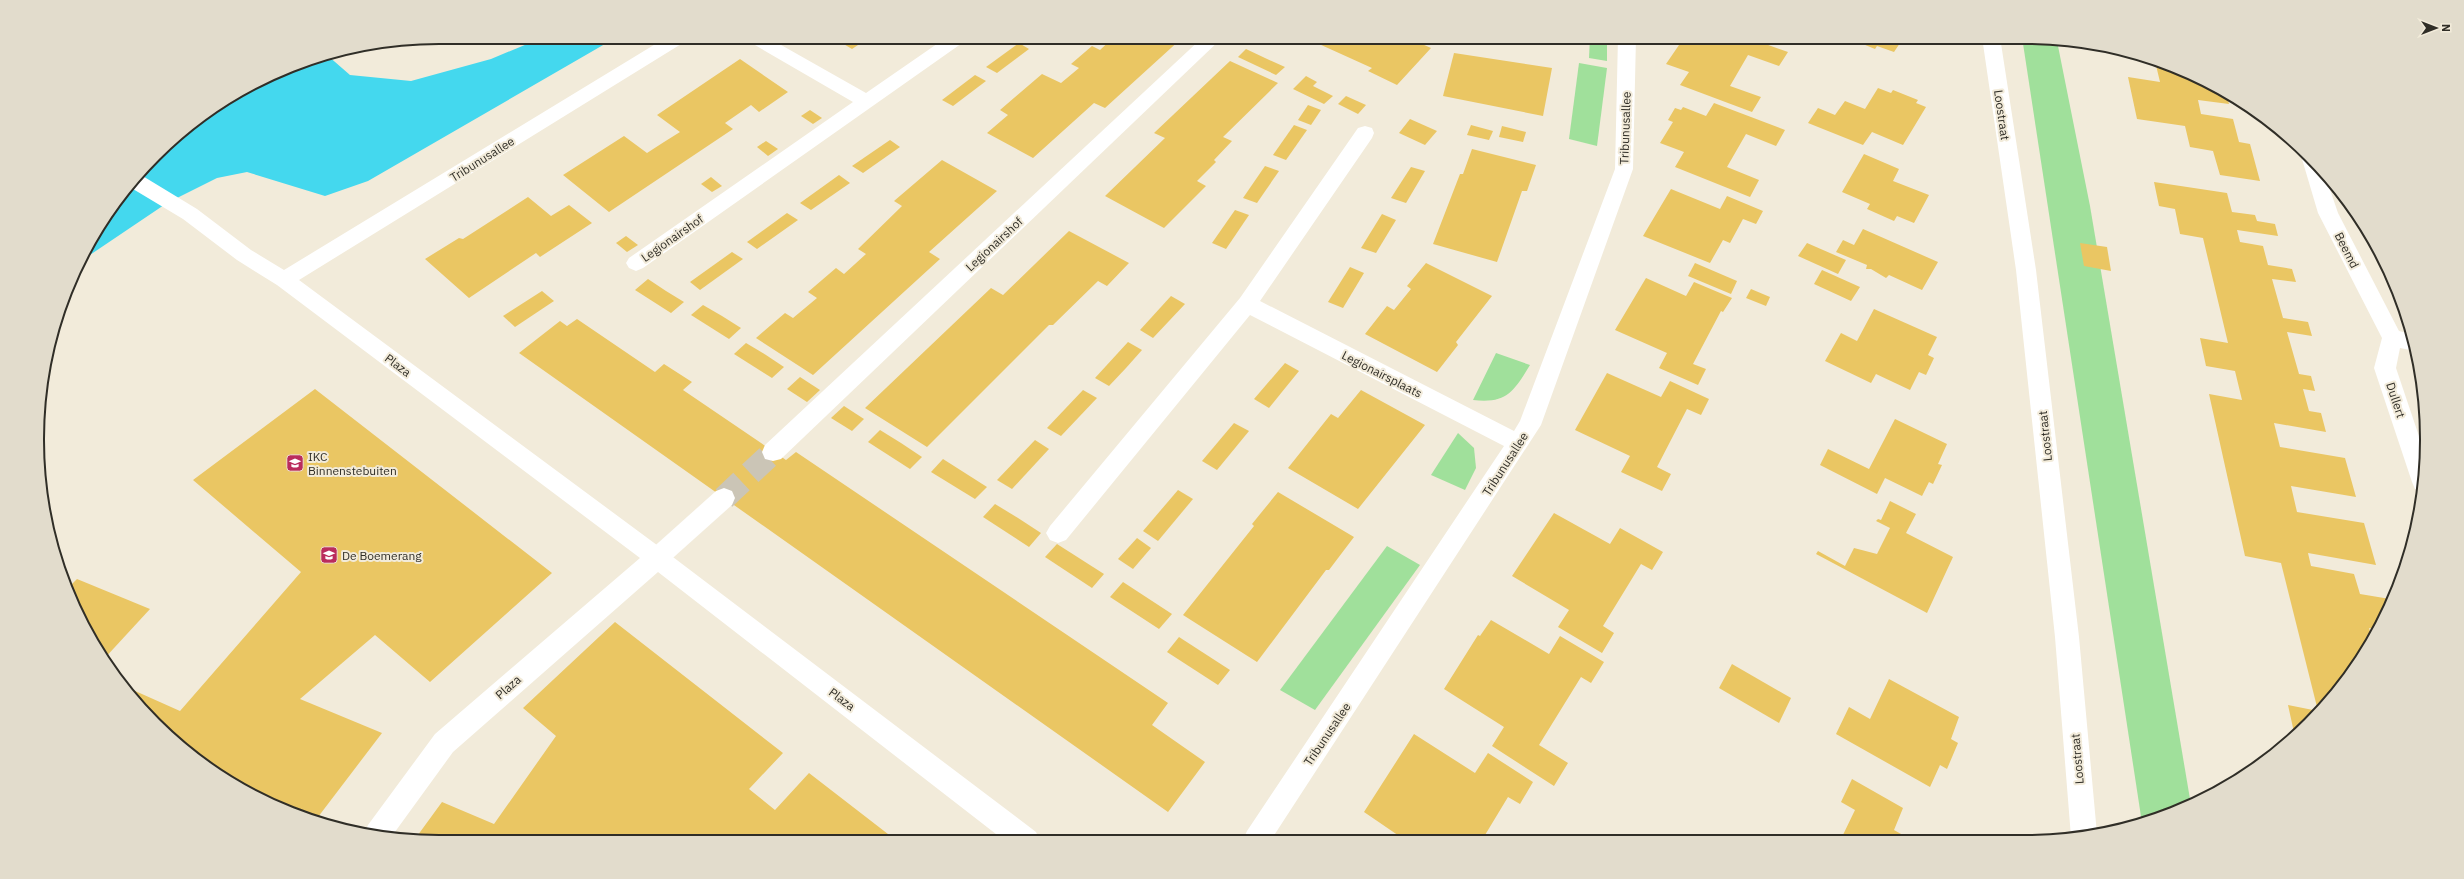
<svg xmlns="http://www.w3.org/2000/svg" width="2464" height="879" viewBox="0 0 2464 879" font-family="'IBM Plex Sans',sans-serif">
<rect width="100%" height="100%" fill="#f2ebda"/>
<g fill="#a0e09b">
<path d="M1590 37H1607V61L1589 58Z"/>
<path d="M2022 37 2057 41 2090 206 2191 805 2142 823Z"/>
<path d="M1579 63 1607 68 1597 146 1569 139Z"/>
<path d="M1496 353 1530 365C1514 391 1507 404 1473 400Z"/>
<path d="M1458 433 1474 448 1476 468 1465 490 1431 475Z"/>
<path d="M1387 546 1420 565 1315 710 1280 690Z"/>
</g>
<path fill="#44d8ee" d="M544 37H617L368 181 325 196 247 172 217 178 167 203 78 263 120 194 174 137 216 105 286 68 327 55 350 75 411 81 491 59Z"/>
<g fill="#eac663">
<path d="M832 37H870L852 49Z"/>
<path d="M1114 37 1182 38 1105 108 1094 103 1033 158 987 133 1008 115 1000 110 1042 74 1061 83 1079 68 1071 64 1092 46 1100 50Z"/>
<path d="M1299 37H1406L1431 48 1397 85 1368 71 1372 68 1319 44 1316 45Z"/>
<path d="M1677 37H1704L1710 39 1711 37H1746L1788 52 1779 66 1748 55 1730 86 1761 97 1752 112 1680 85 1689 72 1666 64 1679 45 1674 43Z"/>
<path d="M1855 37H1904L1894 52 1877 46 1875 49 1853 40Z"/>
<path d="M1019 43 1029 49 997 73 986 67Z"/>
<path d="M1246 49 1265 58 1285 67 1276 75 1238 57Z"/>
<path d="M1454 53 1552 68 1543 116 1443 96Z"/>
<path d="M740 59 788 92 759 112 751 105 725 123 733 129 609 212 563 175 624 136 647 153 664 142 680 132 657 115Z"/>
<path d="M1230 61 1278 83 1223 137 1232 141 1214 160 1216 162 1197 181 1206 186 1164 228 1105 196 1165 138 1154 133Z"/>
<path d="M2155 61 2202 78 2226 93 2229 104 2198 100 2201 114 2233 119 2239 142 2250 144 2260 181 2220 175 2213 151 2190 147 2185 126 2137 119 2128 77 2160 82Z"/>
<path d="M975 75 986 81 953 106 942 100Z"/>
<path d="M1306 76 1317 82 1313 86 1333 96 1324 104 1293 89Z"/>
<path d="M1878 88 1891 93 1893 90 1918 100 1916 103 1926 107 1903 145 1872 132 1863 145 1808 123 1818 108 1835 115 1845 101 1865 109Z"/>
<path d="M1346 96 1366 105 1358 114 1338 104Z"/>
<path d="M1714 103 1785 130 1776 146 1746 134 1727 167 1759 180 1750 197 1675 167 1684 152 1660 143 1673 122 1668 120 1675 108 1681 110 1683 107 1706 116Z"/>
<path d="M1308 105 1321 110 1311 125 1298 120Z"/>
<path d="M810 110 822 118 813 124 801 116Z"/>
<path d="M1410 119 1437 131 1425 145 1399 133Z"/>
<path d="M1294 125 1307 130 1286 160 1273 155Z"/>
<path d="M1471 125 1493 131 1489 140 1467 135Z"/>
<path d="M1502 126 1526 132 1523 142 1499 137Z"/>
<path d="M890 140 900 147 863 173 852 166Z"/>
<path d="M766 141 778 149 768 156 757 147Z"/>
<path d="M1472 149 1536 165 1527 191H1522L1497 262 1433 244 1460 174H1463Z"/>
<path d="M1864 154 1899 169 1893 181 1929 195 1914 223 1897 216 1894 221 1867 209 1870 204 1842 192Z"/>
<path d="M942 160 997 191 929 252 940 259 813 375 756 338 785 313 793 318 817 298 808 292 836 268 844 274 866 254 858 249 902 206 894 201Z"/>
<path d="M1265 166 1279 171 1257 203 1243 198Z"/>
<path d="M1411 167 1425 171 1406 203 1391 198Z"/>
<path d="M839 175 850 183 811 210 800 203Z"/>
<path d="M711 177 722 186 712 192 701 184Z"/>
<path d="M2154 182 2227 193 2232 212 2255 215 2257 221 2275 224 2278 236 2237 230 2240 242 2263 246 2268 265 2292 269 2296 282 2272 279 2283 318 2308 322 2312 336 2287 332 2299 374 2311 376 2315 391 2303 389 2309 411 2321 413 2326 432 2274 423 2280 447 2345 458 2356 497 2291 486 2297 512 2364 523 2376 565 2308 553 2311 566 2354 574 2360 594 2390 599 2378 630 2369 628 2373 641 2327 705 2295 737 2288 705 2318 711 2281 563 2245 556 2209 394 2242 400 2235 371 2206 366 2200 338 2228 343 2203 238 2180 234 2175 209 2159 206Z"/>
<path d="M1671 189 1720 209 1727 196 1763 211 1756 224 1743 219 1730 243 1723 240 1710 263 1643 236Z"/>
<path d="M528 197 551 216 569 205 592 223 540 257 536 253 469 298 425 259 459 238 463 239Z"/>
<path d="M1235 210 1249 215 1226 249 1212 243Z"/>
<path d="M787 213 798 220 757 249 747 242Z"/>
<path d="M1382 214 1396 220 1376 253 1361 248Z"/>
<path d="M1863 229 1938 262 1922 290 1889 275 1886 278 1871 269H1866L1867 265 1836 252 1843 240 1854 245Z"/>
<path d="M1069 231 1129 263 1107 286 1098 281 1053 325H1049L927 447 865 408 991 288 1003 295Z"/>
<path d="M626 236 638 245 627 252 616 243Z"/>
<path d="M1807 243 1846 260 1838 274 1798 256Z"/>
<path d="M2080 243 2107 247 2111 271 2084 266Z"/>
<path d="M732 252 743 259 700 290 690 282Z"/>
<path d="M1426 263 1492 296 1456 342 1458 345 1437 372 1365 334 1387 306 1394 310 1411 289 1407 286Z"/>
<path d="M1695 263 1737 281 1731 294 1688 276Z"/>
<path d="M1350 267 1364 273 1343 308 1328 302Z"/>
<path d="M1822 270 1860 287 1851 301 1814 284Z"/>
<path d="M1646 278 1686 296 1694 282 1732 298 1723 312 1721 311 1693 364 1706 369 1698 385 1659 368 1667 353 1615 330Z"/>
<path d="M648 279 666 291 684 302 671 313 635 290Z"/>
<path d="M1751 289 1770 297 1766 306 1746 298Z"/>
<path d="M542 291 554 301 515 327 503 316Z"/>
<path d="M1171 296 1185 304 1153 338 1140 330Z"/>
<path d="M703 305 722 316 741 328 729 339 691 315Z"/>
<path d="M1874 309 1937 337 1928 355 1934 358 1926 375 1919 372 1910 390 1876 374 1871 383 1825 361 1841 333 1857 341Z"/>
<path d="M577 319 655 372 664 364 692 382 683 390 786 460 796 452 1168 703 1152 725 1205 762 1168 812 519 353 560 321 567 326Z"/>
<path d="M1128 342 1142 350 1126 368 1109 386 1095 378Z"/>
<path d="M746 343 766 355 784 367 772 378 734 354Z"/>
<path d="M1285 363 1299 371 1269 408 1254 399Z"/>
<path d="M1607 373 1661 397 1670 381 1709 399 1701 415 1687 409 1657 467 1671 474 1662 491 1621 472 1630 456 1575 430Z"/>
<path d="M800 377 820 390 807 402 787 389Z"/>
<path d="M315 389 552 573 430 682 375 635 300 699 382 733 315 821 262 801 216 774 155 724 124 686 180 711 301 572 193 480Z"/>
<path d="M1083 390 1097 398 1061 436 1047 428Z"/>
<path d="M1361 390 1425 425 1358 509 1288 468 1331 414 1338 418Z"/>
<path d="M844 406 864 419 852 431 831 418Z"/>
<path d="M1895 419 1947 444 1938 464 1942 465 1933 484 1929 482 1922 496 1885 478 1877 494 1820 465 1828 449 1869 469Z"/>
<path d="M1234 423 1249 431 1217 470 1202 461Z"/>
<path d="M880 430 901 443 922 457 910 469 868 442Z"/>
<path d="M1035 440 1049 449 1012 489 997 480Z"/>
<path d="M943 459 987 487 975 499 931 472Z"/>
<path d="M1178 490 1193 499 1158 541 1143 531Z"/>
<path d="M1278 492 1354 537 1329 570H1326L1257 662 1183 615 1254 526 1252 524Z"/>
<path d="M1890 501 1916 514 1906 533 1953 557 1927 613 1816 554 1818 551 1845 566 1854 548 1877 554 1890 528 1876 521 1878 519 1881 520Z"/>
<path d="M995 504 1018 518 1041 533 1029 547 983 517Z"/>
<path d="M1554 513 1610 544 1620 528 1663 552 1652 570 1641 564 1603 626 1614 633 1602 653 1558 627 1569 610 1512 576Z"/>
<path d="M1137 538 1151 548 1133 569 1118 559Z"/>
<path d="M1057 544 1104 574 1092 588 1045 557Z"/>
<path d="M77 579 150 609 103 660 66 590Z"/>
<path d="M1123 582 1172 614 1159 629 1110 597Z"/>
<path d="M1491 620 1549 654 1560 636 1604 662 1591 683 1581 677 1539 745 1568 763 1554 786 1492 746 1504 727 1444 689 1478 635 1480 636Z"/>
<path d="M615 622 783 753 749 789 775 810 809 773 897 841 440 842 415 839 442 802 494 824 556 736 523 708Z"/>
<path d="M1179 637 1230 670 1218 685 1167 652Z"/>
<path d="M1732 664 1791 698 1779 723 1719 688Z"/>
<path d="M1889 679 1959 717 1951 739 1958 743 1947 769 1940 765 1930 787 1836 734 1849 707 1870 719Z"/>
<path d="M1414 734 1475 773 1488 753 1533 782 1520 804 1508 797 1482 840H1405L1364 812Z"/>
<path d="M1852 779 1903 808 1894 830 1910 839H1841L1855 810 1841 802Z"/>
</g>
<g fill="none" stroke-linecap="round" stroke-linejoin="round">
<path stroke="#cbc5b6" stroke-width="24" stroke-dasharray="24 12" stroke-linecap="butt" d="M724 498 773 452"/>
<g fill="#fff" fill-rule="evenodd">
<path d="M1203 37H1223L781 459 773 461 765 459 762 452 765 445Z"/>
<path d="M724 488 732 491 735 498 732 505 665 565 657 568 649 565 645 558 649 551 716 491Z"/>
</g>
<g fill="#fff" fill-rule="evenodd">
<path d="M667 37H689L686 41 299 280 665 551 1036 832 1040 841H1005L658 572 453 752 392 836 365 832 368 825 435 734 640 558 277 285 237 260 183 219 128 186 141 175 197 209 251 250 284 270Z"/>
<path d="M745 37H767L866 93 947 37H968L965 41 643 268 636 271 629 268 626 263 629 258 853 102 748 41Z"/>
<path d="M1618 37H1636L1633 169 1541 425 1271 840H1243L1247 831 1504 446 1250 315 1066 540 1058 543 1050 540 1046 533 1050 526 1240 298 1358 128 1365 126 1372 128 1374 133 1372 138 1260 301 1514 431 1520 421 1615 169Z"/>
<path d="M1982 37H2000L2036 270 2079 637 2097 834 2077 839 2071 837 2055 637 2016 270Z"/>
<path d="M2304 154 2324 172 2338 213 2399 331 2411 334 2415 351 2400 348 2396 368 2426 457 2422 491 2415 489 2412 482 2374 368 2382 338 2318 213 2302 159Z"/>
</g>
</g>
<defs>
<symbol id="school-square" viewBox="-11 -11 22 22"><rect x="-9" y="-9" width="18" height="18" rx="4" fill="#ba2c5d" stroke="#f2ebda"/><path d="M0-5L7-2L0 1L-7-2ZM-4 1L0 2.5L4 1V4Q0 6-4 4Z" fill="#fff"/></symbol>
</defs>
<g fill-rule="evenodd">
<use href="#school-square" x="285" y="453" width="20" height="20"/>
<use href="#school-square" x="319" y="545" width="20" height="20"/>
</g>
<g text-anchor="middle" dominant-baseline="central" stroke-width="4" stroke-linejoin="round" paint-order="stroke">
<g font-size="12" fill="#302e27" stroke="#f2ebda">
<text transform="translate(2002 115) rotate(82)">Loostraat</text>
<text transform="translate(1625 128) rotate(-88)">Tribunusallee</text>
<text transform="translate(482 159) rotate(-32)">Tribunusallee</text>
<text transform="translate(672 238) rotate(-35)">Legionairshof</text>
<text transform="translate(994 244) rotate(-43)">Legionairshof</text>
<text transform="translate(2347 250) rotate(63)">Beemd</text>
<text transform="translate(398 365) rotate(37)">Plaza</text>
<text transform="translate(1382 374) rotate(27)">Legionairsplaats</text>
<text transform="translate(2396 400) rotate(72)">Dullert</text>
<text transform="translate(2045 436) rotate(-96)">Loostraat</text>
<text transform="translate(1505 464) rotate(-57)">Tribunusallee</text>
<text transform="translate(508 687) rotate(-41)">Plaza</text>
<text transform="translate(842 699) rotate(37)">Plaza</text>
<text transform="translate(1327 734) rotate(-56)">Tribunusallee</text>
<text transform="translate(2077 759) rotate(-95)">Loostraat</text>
</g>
<g font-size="12" fill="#302e27" stroke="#f2ebda" text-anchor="start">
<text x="308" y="456">IKC<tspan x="308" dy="14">Binnenstebuiten</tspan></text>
<text x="342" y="555">De Boemerang</text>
</g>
</g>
<path d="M0 0H2464V879H0ZM439 44H2025A395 395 0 0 1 2420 439V440A395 395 0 0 1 2025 835H439A395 395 0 0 1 44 440V439A395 395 0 0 1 439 44Z" fill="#e2dccc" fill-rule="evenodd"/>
<path fill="none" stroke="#302e27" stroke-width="2" d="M439 44H2025A395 395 0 0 1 2420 439V440A395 395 0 0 1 2025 835H439A395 395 0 0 1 44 440V439A395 395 0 0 1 439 44Z"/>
<g transform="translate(2436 28) rotate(90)" stroke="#f2ebda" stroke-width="3" paint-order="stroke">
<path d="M0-3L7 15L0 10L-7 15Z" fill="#302e27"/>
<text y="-6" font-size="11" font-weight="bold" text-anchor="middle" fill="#302e27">N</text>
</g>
</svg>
